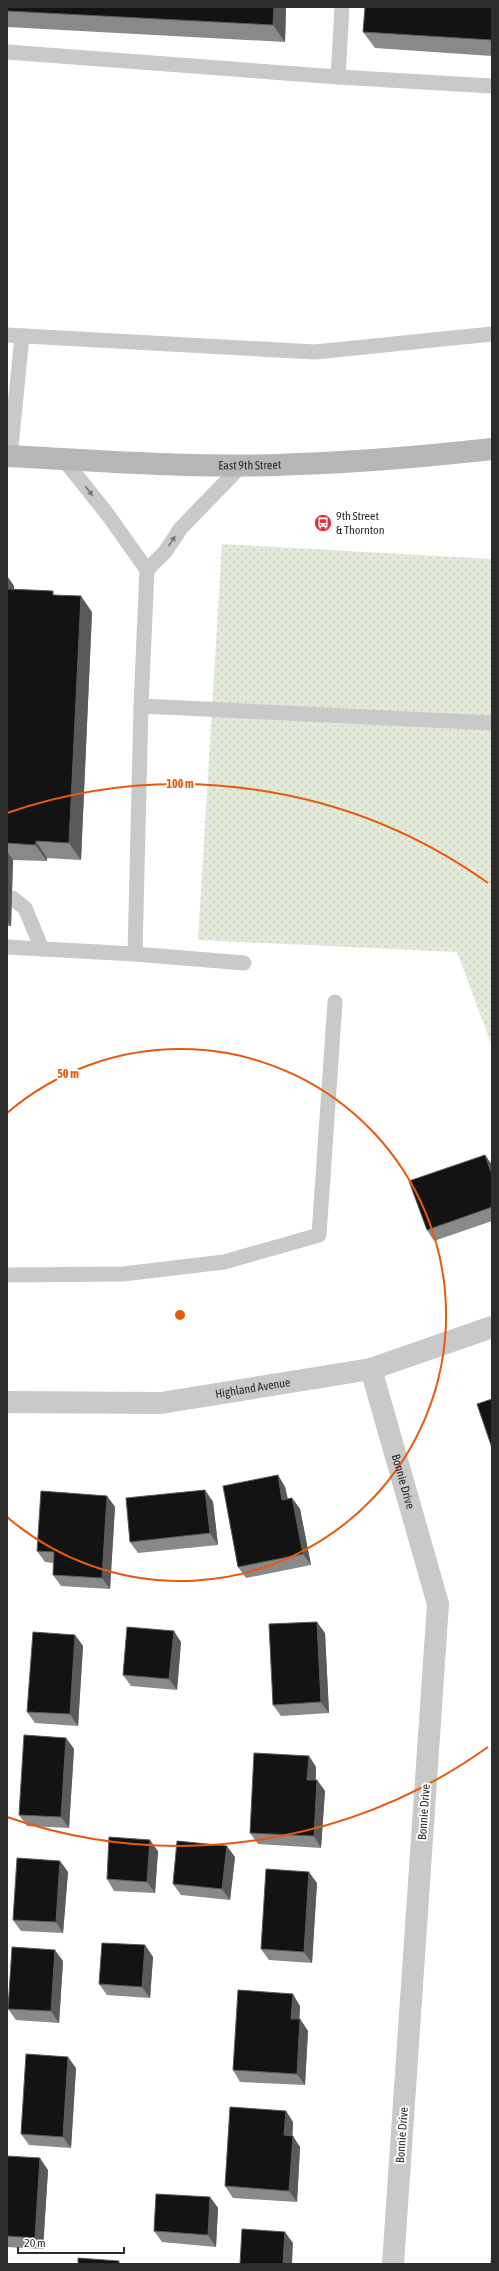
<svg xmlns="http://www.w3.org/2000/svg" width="499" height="2271" viewBox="0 0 499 2271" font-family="'Asap Condensed',sans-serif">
<defs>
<pattern id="grass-dots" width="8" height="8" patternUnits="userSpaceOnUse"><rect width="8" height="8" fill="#e2e9d9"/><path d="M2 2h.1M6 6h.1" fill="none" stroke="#c2c8ba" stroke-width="1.8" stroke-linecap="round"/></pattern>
</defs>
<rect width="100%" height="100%" fill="#fff"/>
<path fill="url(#grass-dots)" d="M222 544 492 559V1046L457 952 198 940Z"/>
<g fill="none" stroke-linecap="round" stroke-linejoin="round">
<g stroke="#c9c9c9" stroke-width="15">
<path d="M7 52 338 77 342 7"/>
<path d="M338 77 492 86"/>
<path d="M7 335 315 352 492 334"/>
<path d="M10 457 22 336"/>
<path d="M147 570 165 552 181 528 242 465"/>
<path d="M141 706 492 723"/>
<path d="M12 898 25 908 42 949"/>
<path d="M7 947 135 954 141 706 147 570 108 515 65 461"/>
<path d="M135 954 244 963"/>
<path d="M7 1275 123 1274 224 1262 319 1235 335 1002"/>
</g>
<g stroke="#c9c9c9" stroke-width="22">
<path id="s1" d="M371 1369 438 1604 393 2264"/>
<path id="s2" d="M7 1402 161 1403 371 1369 492 1327"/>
</g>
<path stroke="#b6b6b6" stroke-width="22" id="s3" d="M7 456C104 461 201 469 298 464 363 462 428 456 492 449"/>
</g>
<g fill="#898989">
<path d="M7 7H286L285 42 7 27Z"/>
<path d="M492 7V56L375 48 363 32Z"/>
<path d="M7 576 14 586V589L56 595 92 612 81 860 47 858V861L13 860 11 926H7Z"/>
<path d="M485 1155 492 1165V1221L434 1241 427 1230Z"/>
<path d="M278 1475 285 1487 288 1499 292 1498 300 1509 311 1565 246 1578 238 1567Z"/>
<path d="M205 1490 213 1502 218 1545 138 1553 130 1542Z"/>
<path d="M107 1496 115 1507 110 1589 61 1586 53 1575V1563L45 1562 37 1551Z"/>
<path d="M325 1633 329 1713 281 1716 273 1705Z"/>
<path d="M75 1635 83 1646 78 1726 35 1723 27 1712Z"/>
<path d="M181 1642 177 1690 131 1686 123 1675Z"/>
<path d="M66 1738 74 1749 69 1828 27 1826 19 1815Z"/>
<path d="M309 1756 316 1767V1780H317L325 1791 321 1848 258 1844 250 1833Z"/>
<path d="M158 1851 155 1893 114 1891 107 1879Z"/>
<path d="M235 1857 230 1900 181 1895 173 1884Z"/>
<path d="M60 1861 68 1872 63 1933 21 1931 13 1920Z"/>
<path d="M317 1883 312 1963 269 1960 261 1949Z"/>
<path d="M145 1945 153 1957 150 1998 107 1995 99 1984Z"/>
<path d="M63 1961 59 2023 16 2020 8 2009Z"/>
<path d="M300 2006 299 2019H300L308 2031 305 2085 240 2082 233 2070Z"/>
<path d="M76 2068 71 2148 29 2145 21 2134Z"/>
<path d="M286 2111 293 2122 292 2136 300 2147 297 2202 233 2198 225 2186Z"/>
<path d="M7 2156 48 2170 43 2249 7 2247Z"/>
<path d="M210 2197 218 2208 216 2247 162 2242 154 2231Z"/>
</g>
<g fill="#5a5a5a">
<path d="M274 7H286L285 42 273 25Z"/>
<path d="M7 576 14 586 13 605 7 596Z"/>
<path d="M81 596 92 612 81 860 69 843Z"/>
<path d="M36 841 47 858V861L35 845Z"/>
<path d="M7 851 13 860 11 926 7 921Z"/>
<path d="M485 1155 492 1165V1175Z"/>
<path d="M278 1475 285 1487 290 1511 282 1500Z"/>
<path d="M205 1490 213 1502 218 1545 210 1533Z"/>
<path d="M107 1496 115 1507 110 1589 102 1578Z"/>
<path d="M292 1498 300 1509 311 1565 303 1554Z"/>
<path d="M317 1622 325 1633 329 1713 321 1702Z"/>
<path d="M174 1631 181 1642 177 1690 169 1679Z"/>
<path d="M75 1635 83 1646 78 1726 70 1714Z"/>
<path d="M66 1738 74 1749 69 1828 61 1817Z"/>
<path d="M309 1756 316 1767 315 1791 307 1780Z"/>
<path d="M317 1780 325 1791 321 1848 314 1836Z"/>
<path d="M150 1840 158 1851 155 1893 147 1882Z"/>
<path d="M227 1846 235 1857 230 1900 222 1889Z"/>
<path d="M60 1861 68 1872 63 1933 56 1922Z"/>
<path d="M309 1872 317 1883 312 1963 304 1952Z"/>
<path d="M145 1945 153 1957 150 1998 142 1987Z"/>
<path d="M55 1950 63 1961 59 2023 51 2011Z"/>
<path d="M293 1994 300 2006 299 2030 291 2019Z"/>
<path d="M300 2019 308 2031 305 2085 297 2074Z"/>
<path d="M68 2057 76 2068 71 2148 63 2137Z"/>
<path d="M286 2111 293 2122 292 2147 284 2135Z"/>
<path d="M293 2136 300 2147 297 2202 289 2191Z"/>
<path d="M40 2158 48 2170 43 2249 35 2238Z"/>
<path d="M210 2197 218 2208 216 2247 208 2235Z"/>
<path d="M285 2232 293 2243 292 2264H283Z"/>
</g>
<g fill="#131313" stroke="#5a5a5a">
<path d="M7 7H274L273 25 7 11Z"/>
<path d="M365 7H492V40L363 32Z"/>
<path d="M7 589 53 591V595L81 596 69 843 36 841 35 845 7 843Z"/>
<path d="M485 1155 492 1175V1207L427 1230 409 1181Z"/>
<path d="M492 1399V1448L477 1404Z"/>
<path d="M278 1475 282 1500 292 1498 303 1554 238 1567 223 1486Z"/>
<path d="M205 1490 210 1533 130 1542 126 1498Z"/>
<path d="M41 1491 107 1496 102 1578 53 1575 54 1552 37 1551Z"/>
<path d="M317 1622 321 1702 273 1705 269 1624Z"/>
<path d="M127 1627 174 1631 169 1679 123 1675Z"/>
<path d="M33 1632 75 1635 70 1714 27 1712Z"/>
<path d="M24 1735 66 1738 61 1817 19 1815Z"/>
<path d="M254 1753 309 1756 307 1780H317L314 1836 250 1833Z"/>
<path d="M109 1837 150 1840 147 1882 107 1879Z"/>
<path d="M177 1841 227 1846 222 1889 173 1884Z"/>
<path d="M17 1858 60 1861 56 1922 13 1920Z"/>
<path d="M266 1869 309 1872 304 1952 261 1949Z"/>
<path d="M102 1943 145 1945 142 1987 99 1984Z"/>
<path d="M12 1947 55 1950 51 2011 8 2009Z"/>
<path d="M238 1990 293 1994 291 2019H300L297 2074 233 2070Z"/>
<path d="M26 2054 68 2057 63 2137 21 2134Z"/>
<path d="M230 2107 286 2111 284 2135 293 2136 289 2191 225 2186Z"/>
<path d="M7 2156 40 2158 35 2238 7 2236Z"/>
<path d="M156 2194 210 2197 208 2235 154 2231Z"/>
<path d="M242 2229 285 2232 283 2264H240Z"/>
<path d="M492 2250V2264H491Z"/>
<path d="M78 2258 119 2261V2264H78Z"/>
</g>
<defs><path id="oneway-solid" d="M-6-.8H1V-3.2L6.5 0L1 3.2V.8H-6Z"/></defs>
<g fill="#737373">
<use href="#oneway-solid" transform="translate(89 491) rotate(52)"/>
<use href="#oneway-solid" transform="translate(172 541) rotate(-56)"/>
</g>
<g fill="none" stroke="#e8590c" stroke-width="2">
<path d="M7 1113A266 266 0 1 1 7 1517"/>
<path d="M488 1747A531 531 0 0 1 7 1817M7 813A531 531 0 0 1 488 883"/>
</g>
<defs>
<symbol id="bus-disc" viewBox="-11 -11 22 22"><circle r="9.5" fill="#df313e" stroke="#fff"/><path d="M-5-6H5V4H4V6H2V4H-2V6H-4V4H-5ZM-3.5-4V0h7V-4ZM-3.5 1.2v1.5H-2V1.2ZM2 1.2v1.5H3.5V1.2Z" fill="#fff"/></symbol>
</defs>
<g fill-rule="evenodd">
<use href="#bus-disc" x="313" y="513" width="20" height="20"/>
</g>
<g text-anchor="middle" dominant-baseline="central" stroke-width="4" stroke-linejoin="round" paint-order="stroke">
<g font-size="12" fill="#2c2c2c" stroke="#fff">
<text stroke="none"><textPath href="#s3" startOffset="243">East 9th Street</textPath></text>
<text stroke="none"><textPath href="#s2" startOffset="247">Highland Avenue</textPath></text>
<text stroke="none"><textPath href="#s1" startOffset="117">Bonnie Drive</textPath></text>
<text transform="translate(424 1812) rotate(-86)">Bonnie Drive</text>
<text transform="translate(402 2135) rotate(-86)">Bonnie Drive</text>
</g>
<g font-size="12" fill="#2c2c2c" stroke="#fff" text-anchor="start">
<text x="336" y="516">9th Street<tspan x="336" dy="14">&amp; Thornton</tspan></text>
</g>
</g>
<circle cx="180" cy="1315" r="6" fill="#e8590c" stroke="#fff" stroke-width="2"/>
<g font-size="12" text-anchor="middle" font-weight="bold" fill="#e8590c" stroke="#fff" stroke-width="4" stroke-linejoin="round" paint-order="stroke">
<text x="180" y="788">100 m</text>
<text x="68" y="1078">50 m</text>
</g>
<rect width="499" height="2271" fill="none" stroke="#2c2c2c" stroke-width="16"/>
<path d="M18 2247v6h106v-6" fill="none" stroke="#2c2c2c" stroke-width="2"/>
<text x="24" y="2247" font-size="12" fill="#2c2c2c" stroke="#ffffff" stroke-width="3" paint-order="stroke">20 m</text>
</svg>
